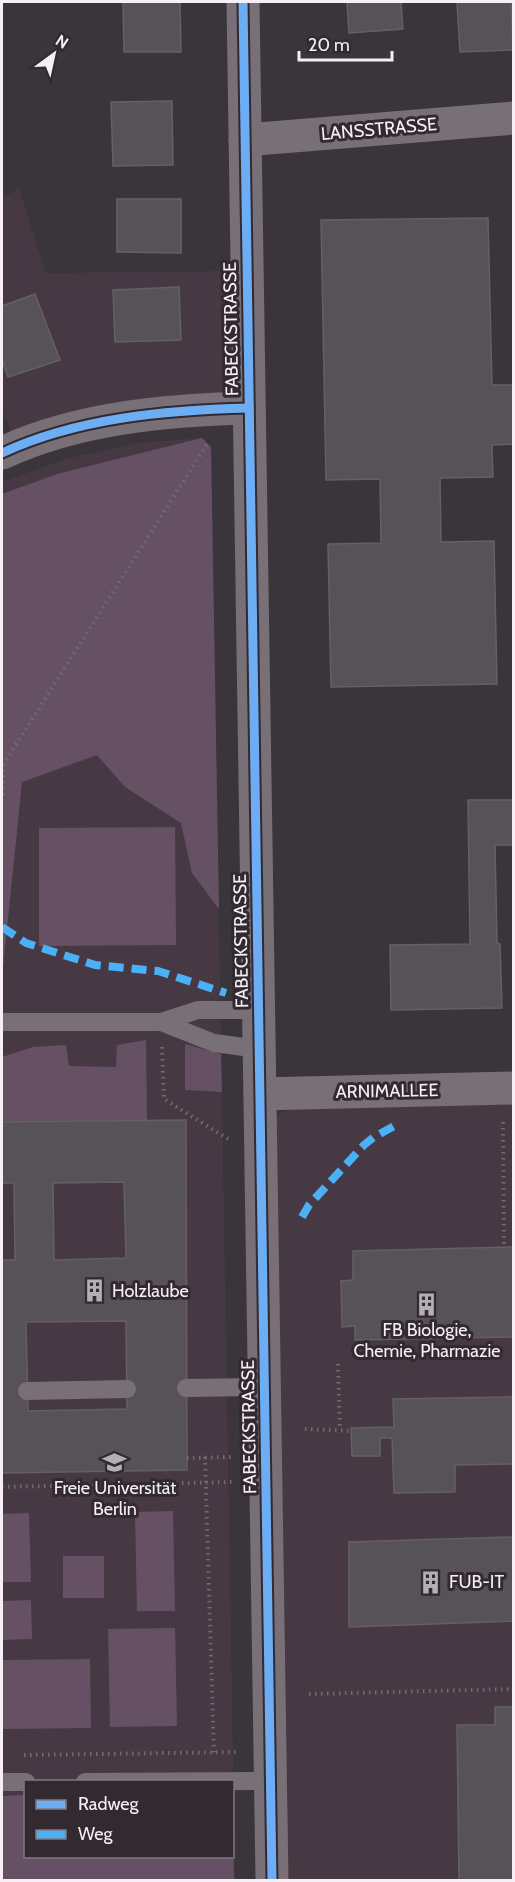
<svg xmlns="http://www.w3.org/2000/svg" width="515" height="1882" viewBox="0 0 515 1882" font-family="Cabin,sans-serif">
<rect width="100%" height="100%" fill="#3a353a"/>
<g fill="#463944" fill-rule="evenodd">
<path d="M19 189 46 273 229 271 233 391 126 405 11 432 2 407V197Z"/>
<path d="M202 438 211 447 235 1880H2V482L69 458 139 443ZM26 1782H232V1856H26Z"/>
<path d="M513 1102V1880H290L289 1871 279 1863 278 1817 288 1807 276 1178 272 1122 277 1116 291 1107Z"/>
</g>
<g fill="#665164">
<path d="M202 438 211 447 219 909 192 873 181 823 125 787 97 755 22 782 2 977V494L57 474Z"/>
<path d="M175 827 176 945 39 946V828Z"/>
<path d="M146 1040 147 1120 2 1122V1057L33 1047 66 1045 69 1066 116 1067 117 1045Z"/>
<path d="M185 1044 221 1054 222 1092 185 1090Z"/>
<path d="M173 1511 175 1611H137L135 1512Z"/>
<path d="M29 1513 31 1582H2V1514Z"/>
<rect x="63" y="1556" width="41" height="42"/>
<path d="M31 1600 32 1639 2 1640V1601Z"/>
<path d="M175 1628 177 1726 110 1727 108 1629Z"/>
<path d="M90 1659 91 1728 2 1729V1660Z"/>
<path d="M25 1795 26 1856H232L233 1836 234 1880H2V1796Z"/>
</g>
<g fill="#565256" stroke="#646064" stroke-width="1.5" fill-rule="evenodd">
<path d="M123 2H180L181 52H124Z"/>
<path d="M347 2H401L403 29 349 33Z"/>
<path d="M457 2H511L513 50 460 52Z"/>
<path d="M172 101 173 165 113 166 111 102Z"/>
<path d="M117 199H181V253L117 252Z"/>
<path d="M488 218 492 385H514V444L492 445 493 477 440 478 441 542 494 541 497 684 331 687 328 544 381 543 380 479 326 480 321 220Z"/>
<path d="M179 287 181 340 115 342 113 290Z"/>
<path d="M35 294 60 360 8 377 2 360V306Z"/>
<path d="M468 800H514V845H495L497 943 500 944 502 1008 391 1010 390 945 470 944Z"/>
<path d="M186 1120 187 1470 2 1473V1260H15L14 1183H2V1122ZM124 1182 126 1258 54 1260 53 1183ZM126 1321 127 1409 28 1411 26 1322Z"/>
<path d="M514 1247V1337L355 1340V1326L342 1327 341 1281 353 1280V1251Z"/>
<path d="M514 1397V1464L455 1465V1492L394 1493 392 1438H380V1456H352L351 1428 394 1427 393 1399Z"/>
<path d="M514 1537V1621L349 1627V1542Z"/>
<path d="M495 1707H514V1880H459L457 1725H495Z"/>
</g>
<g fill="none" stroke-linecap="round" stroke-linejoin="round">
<g stroke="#726c71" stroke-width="4" stroke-dasharray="1.5 4.5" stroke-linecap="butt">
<path d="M2 801 3 794V765L209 441"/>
<path d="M162 1047 164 1099 228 1139"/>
<path d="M503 1122 504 1248"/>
<path d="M338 1364 340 1430"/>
<path d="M305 1429 351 1431"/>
<path d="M205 1457 214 1756"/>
<path d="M187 1458 233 1457"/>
<path d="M2 1487 234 1482"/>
<path d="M309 1694 514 1689"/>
<path d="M24 1755 239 1752"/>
</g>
<g stroke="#786f77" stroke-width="18">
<path d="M2 1022H161L198 1010H258"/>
<path d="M161 1022 214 1043 259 1049"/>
<path d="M186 1388 265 1387"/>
<path d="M27 1391 127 1389"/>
<path d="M2 1782H26"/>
<path d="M85 1782 271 1781"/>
</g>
<g stroke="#786f77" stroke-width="33">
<path d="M243 2 272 1880"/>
<path d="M245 140 514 118"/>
<path d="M2 453C77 418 166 410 249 408"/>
<path d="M260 1094 514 1088"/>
</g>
<g stroke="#4cb0f7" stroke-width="8" stroke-dasharray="15 8" stroke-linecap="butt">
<path d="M2 927 26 943 95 965 158 971 226 993"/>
<path d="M302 1217 309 1205 364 1145 374 1137 398 1124"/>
</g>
<defs>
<g id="cycleway">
<path d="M243 2 272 1880"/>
<path d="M2 453C77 418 166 410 249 408"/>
</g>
</defs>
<use href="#cycleway" stroke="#322931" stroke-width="13"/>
<use href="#cycleway" stroke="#6dadf4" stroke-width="9"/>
</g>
<defs>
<symbol id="building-bare" viewBox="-9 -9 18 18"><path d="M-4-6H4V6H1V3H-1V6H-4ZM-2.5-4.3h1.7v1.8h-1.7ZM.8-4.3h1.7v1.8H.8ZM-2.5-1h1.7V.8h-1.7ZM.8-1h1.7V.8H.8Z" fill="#b4afb4" stroke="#322931" stroke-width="2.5" paint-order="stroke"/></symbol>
<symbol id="university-bare" viewBox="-9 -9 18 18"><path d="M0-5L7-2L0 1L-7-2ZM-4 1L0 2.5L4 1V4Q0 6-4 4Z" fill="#b4afb4" stroke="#322931" stroke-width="2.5" paint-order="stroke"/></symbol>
</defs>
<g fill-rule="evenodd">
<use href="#building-bare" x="78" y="1274" width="33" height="33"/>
<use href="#building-bare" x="410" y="1288" width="33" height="33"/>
<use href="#university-bare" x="98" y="1446" width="33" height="33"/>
<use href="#building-bare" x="414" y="1566" width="33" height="33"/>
</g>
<g text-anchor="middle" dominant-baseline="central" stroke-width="6" stroke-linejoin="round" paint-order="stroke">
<g font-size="18" fill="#f6f0f5" stroke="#322931">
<text transform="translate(379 129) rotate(-5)">LANSSTRASSE</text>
<text transform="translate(231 329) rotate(-91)">FABECKSTRASSE</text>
<text transform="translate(241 941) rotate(-91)">FABECKSTRASSE</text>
<text transform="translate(387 1091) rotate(-1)">ARNIMALLEE</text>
<text transform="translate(249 1427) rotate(-91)">FABECKSTRASSE</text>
</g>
<g font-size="18" fill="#f6f0f5" stroke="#322931" text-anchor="start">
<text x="112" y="1291">Holzlaube</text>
<text x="427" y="1330" text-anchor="middle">FB Biologie,<tspan x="427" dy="21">Chemie, Pharmazie</tspan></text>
<text x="115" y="1488" text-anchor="middle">Freie Universität<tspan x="115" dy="21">Berlin</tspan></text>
<text x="449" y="1582">FUB-IT</text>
</g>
</g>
<rect width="515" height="1882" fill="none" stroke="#f6f0f5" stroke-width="6"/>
<rect x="24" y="1780" width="210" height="78" fill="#322931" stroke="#80797f" stroke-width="1.5"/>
<rect x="36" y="1800" width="30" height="9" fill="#6dadf4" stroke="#80797f" stroke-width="1.5"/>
<text x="78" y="1810" font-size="18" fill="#f6f0f5">Radweg</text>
<rect x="36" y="1830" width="30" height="9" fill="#4cb0f7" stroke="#80797f" stroke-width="1.5"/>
<text x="78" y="1840" font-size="18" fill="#f6f0f5">Weg</text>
<g transform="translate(54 54) rotate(33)" stroke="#322931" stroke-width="4.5" paint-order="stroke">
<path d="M0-4.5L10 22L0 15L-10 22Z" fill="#f6f0f5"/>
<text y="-9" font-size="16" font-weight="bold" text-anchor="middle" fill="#f6f0f5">N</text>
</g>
<path d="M299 51v9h93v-9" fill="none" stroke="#f6f0f5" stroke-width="3"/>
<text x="308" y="51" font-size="18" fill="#f6f0f5" stroke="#322931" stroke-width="4.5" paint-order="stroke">20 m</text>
</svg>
